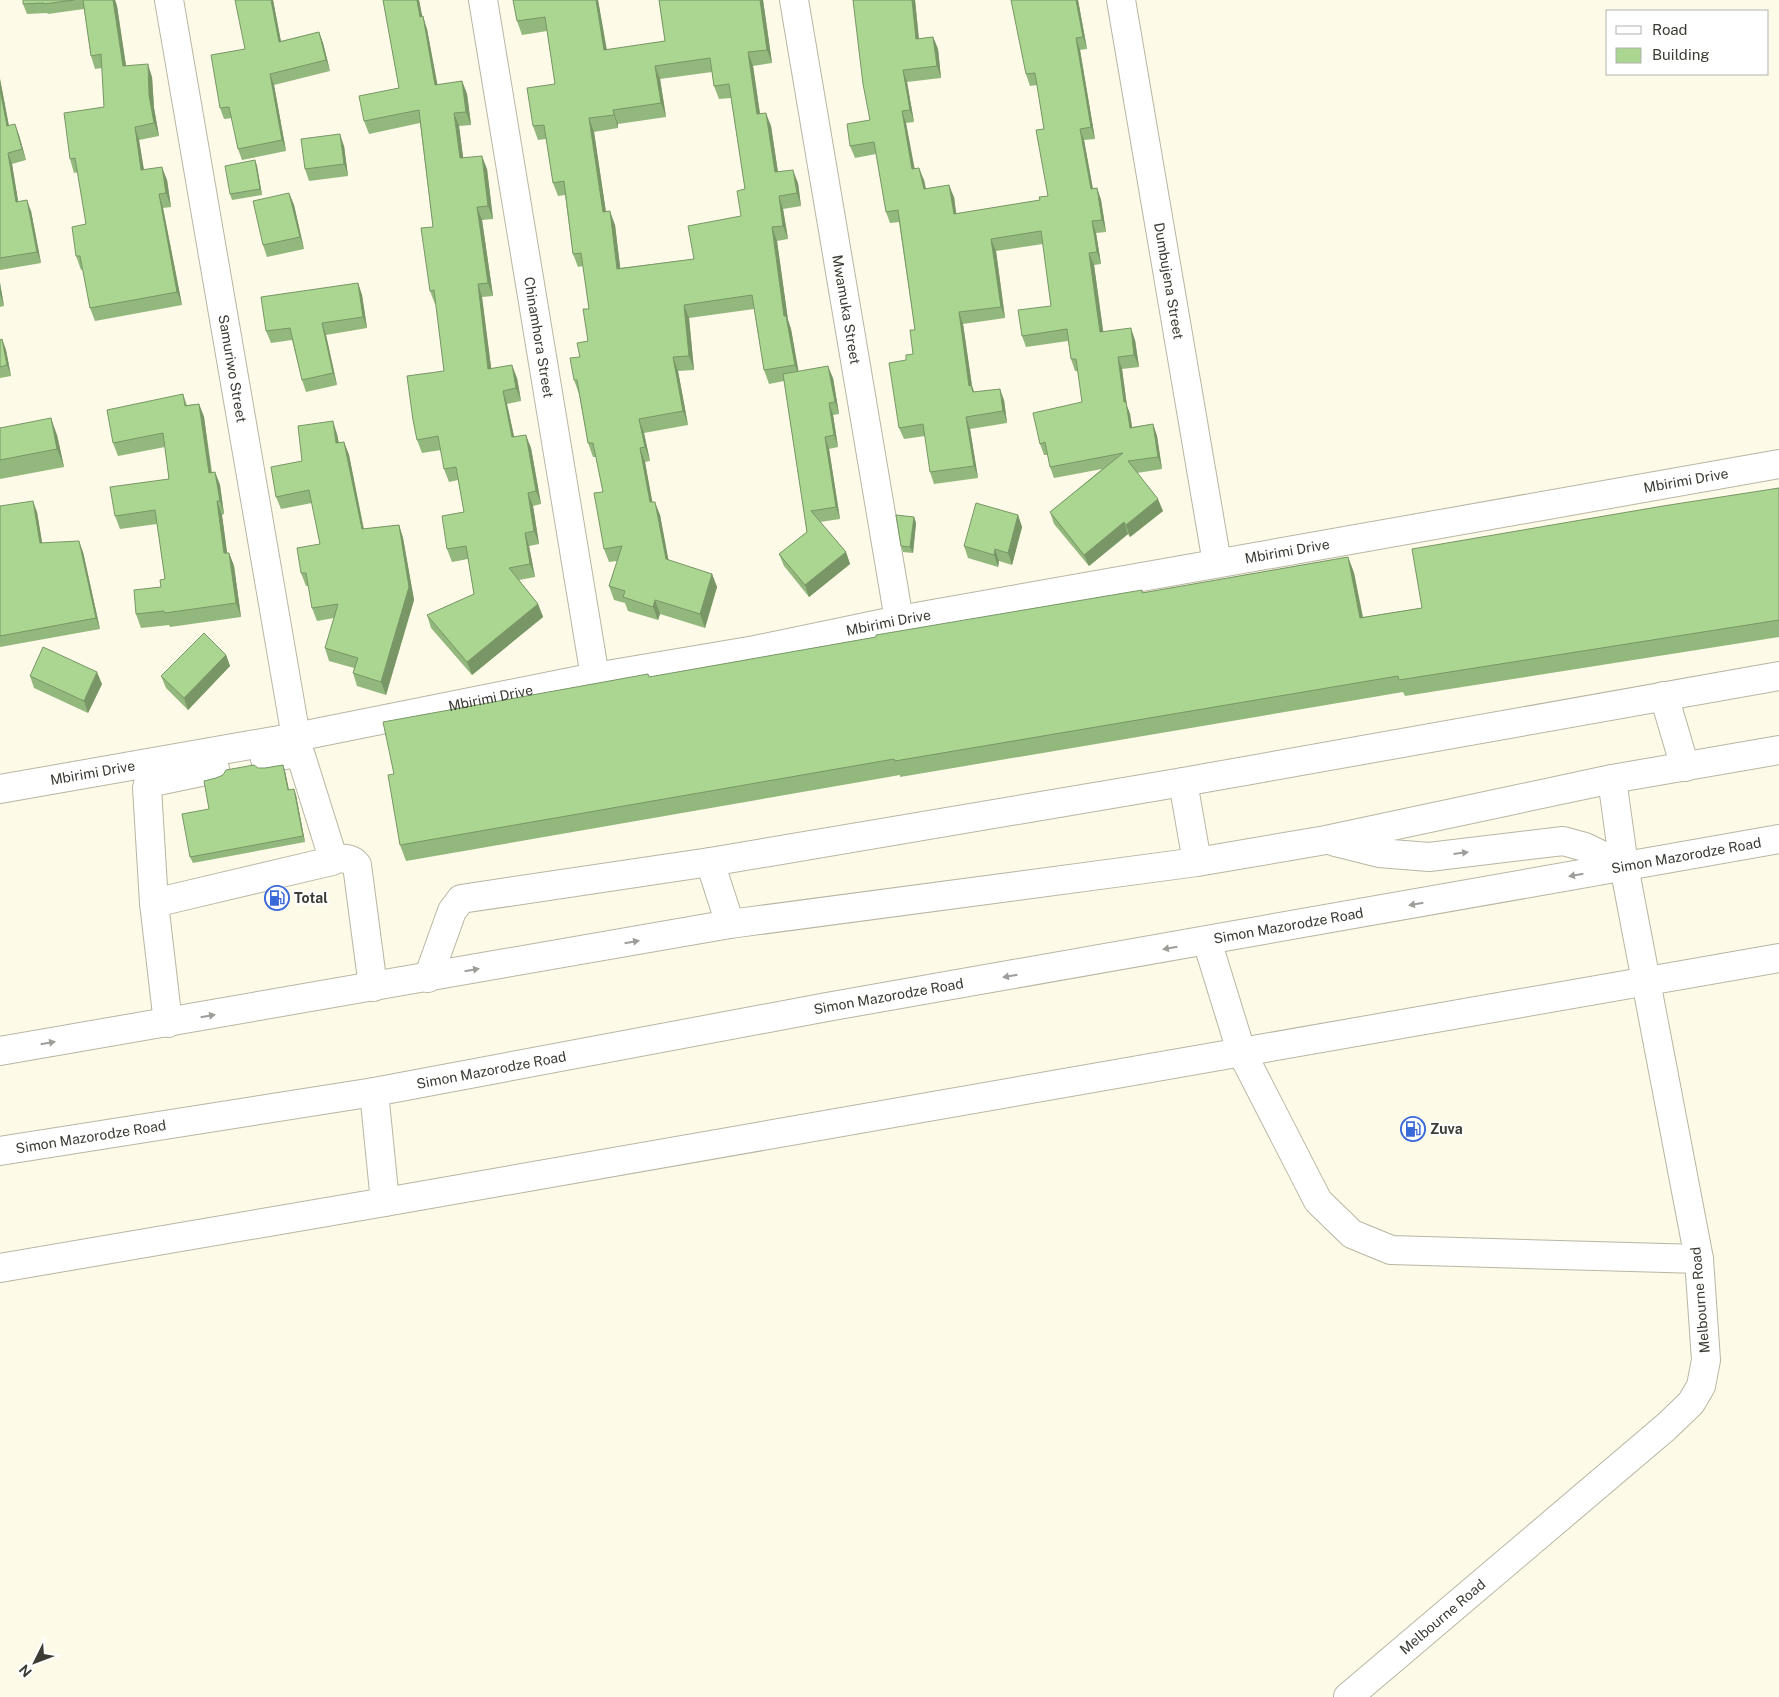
<svg xmlns="http://www.w3.org/2000/svg" width="1779" height="1697" viewBox="0 0 1779 1697" font-family="'Public Sans',sans-serif">
<rect width="100%" height="100%" fill="#fdfae7"/>
<g fill="none" stroke-linecap="round" stroke-linejoin="round">
<defs>
<g id="minor">
<path id="s1" d="M169 0 296 737"/>
<path id="s2" d="M483 0 595 677"/>
<path id="s3" d="M794 0 899 620"/>
<path id="s4" d="M1121 0 1217 563"/>
<path d="M1664 696 1685 767"/>
<path d="M1183 782 1197 862"/>
<path id="s5" d="M0 789 296 737 595 677 755 650 899 620 1779 464"/>
<path d="M333 858C342 859 351 857 357 865L373 987"/>
<path d="M710 862 730 924"/>
<path d="M154 903 332 861V855L301 756 295 753 265 759"/>
<path d="M1207 941 1241 1051 1318 1201 1352 1234 1391 1250 1699 1259"/>
<path d="M428 978 452 911 461 899 710 862 1183 782 1779 676"/>
<path d="M168 1023 154 903 147 788 148 784 153 782 215 769"/>
<path d="M374 1092 385 1202"/>
<path d="M0 1268 385 1202 1779 958"/>
<path id="s6" d="M1348 1697 1666 1427 1691 1403 1701 1386 1706 1360 1699 1259 1624 866 1612 779"/>
</g>
<g id="highway">
<path d="M1335 842 1379 853 1429 857 1563 841 1585 847 1624 866"/>
<path d="M0 1051 730 924 1197 862 1326 840 1612 779 1779 750"/>
<path id="s7" d="M0 1151 374 1092 827 1007 1779 839"/>
</g>
</defs>
<use href="#minor" stroke="#b8b6a3" stroke-width="30"/>
<use href="#highway" stroke="#b8b6a3" stroke-width="30"/>
<use href="#minor" stroke="#fff" stroke-width="28"/>
<use href="#highway" stroke="#fff" stroke-width="28"/>
</g>
<g fill="#93b87d" fill-rule="evenodd">
<path d="M23 0H115L117 6 126 66 152 77 154 108 159 136 139 140 144 170 167 180 171 207 163 208 182 305 95 321 90 308 83 269 81 270 76 256 86 224 78 172 74 173 70 159 104 107 102 68 95 69 91 56 84 9 48 14 47 13 27 14 23 4Z"/>
<path d="M273 0 281 41 319 32 323 43 330 71 274 85 286 151 242 160 238 149 232 118 224 119 220 108 245 49Z"/>
<path d="M383 0H419L422 17 427 29 437 85 462 81 467 94 471 125 459 126 463 158 487 169 493 219 482 220 493 296 482 297 491 369 517 378 521 401 507 404 514 437 531 448 541 504 533 506 539 544 529 546 535 577 519 580 538 604 543 617 472 675 431 628 427 615 474 594 468 559 452 562 447 549 464 512 458 480 449 482 444 469 441 450 422 453 417 440 444 371 436 304H435L430 291 433 227 420 123 369 134 364 121 399 88Z"/>
<path d="M513 0H598L607 50 665 41 659 0H763L772 63 753 66 760 114 771 126 778 172 798 183 801 206 783 209 788 239 777 241 788 320 791 329 798 371 833 378 839 414 833 415 838 447 829 449 840 519 820 522 846 552 850 564 809 597 784 566 779 554 807 532 784 381 769 384 764 370 754 309 689 318 694 370 678 371 688 425 644 433 650 461 645 462 652 502 660 515 668 560 712 574 717 587 705 628 660 614 658 620 628 611 625 603 614 600 609 586 617 561 609 562 604 549 603 492 596 457H593L588 443 579 394 574 380 580 357 588 341 589 309 583 266 578 267 573 254 565 195 558 196 553 183 546 139 538 140 533 126 555 84 547 31 522 35 517 21ZM712 72 714 86 719 99 731 98 745 189 741 216 694 259 620 268 615 225 606 212 594 132 618 128V124L666 117 660 79Z"/>
<path d="M853 0H915L919 39 933 37 938 49 941 78 907 82 914 122 906 123 914 169 924 180 926 189 954 197 956 214 1040 200 1048 196 1044 129 1037 85 1030 86 1026 74 1078 0 1087 49 1080 50 1095 139 1084 140 1093 189 1097 188 1101 200 1106 232 1096 233 1101 264 1094 265 1103 332 1135 340 1139 367 1122 369 1127 406 1130 414 1132 427 1153 424 1157 436 1162 469 1137 473 1163 511 1130 537 1128 534 1089 566 1054 524 1050 512 1102 469 1054 478 1050 467 1048 455H1044L1040 444 1082 402 1078 371H1075L1071 359 1068 341 1026 347 1022 336 1051 306 1043 244 996 251 1005 318 963 324 972 386 974 392 1004 400 1007 423 970 429 978 478 934 484 930 472 925 436 904 439 899 428 906 360 913 354 915 330 899 222 890 223 886 212 876 154 855 158 850 146 870 120Z"/>
<path d="M0 79 9 126 19 135 26 160 12 164 18 201 31 211 41 263 0 270Z"/>
<path d="M344 146 348 176 309 181 305 169Z"/>
<path d="M255 160 257 166 262 195 232 200 230 194Z"/>
<path d="M289 193 294 205 304 249 267 257 263 245Z"/>
<path d="M0 283 4 306 0 307Z"/>
<path d="M358 283 362 295 367 328 326 335 337 385 306 392 302 380 292 340 271 343 266 331Z"/>
<path d="M2 339 6 350 11 376 0 378V340Z"/>
<path d="M183 394 187 405 199 404 204 417 212 472H215L220 485 224 514 222 515 227 553H229L234 566 241 617 170 627 169 625 141 628 136 614 161 587 165 579 157 524 120 529 115 516 169 479 165 447 118 456 113 443Z"/>
<path d="M0 428 57 435 64 467 0 479Z"/>
<path d="M337 434 339 443 344 442 349 455 364 529 399 525 403 538 414 600 386 695 357 686 353 673 354 668 329 661 325 648 334 618 317 621 312 608 309 586H306L301 573 320 544 312 503 281 509 276 497 302 461Z"/>
<path d="M1779 488V637L1405 696 1403 692 900 777V775L406 861 400 845 394 774 650 677 1143 593 1348 557 1354 573 1363 617 1422 608Z"/>
<path d="M0 506 37 512 42 543 83 552 100 629 0 647Z"/>
<path d="M1018 515 1022 527 1012 565 999 561 998 567 968 558 964 546Z"/>
<path d="M914 517 916 523 913 553 903 552 901 546Z"/>
<path d="M226 655 230 666 188 710 166 688 161 676Z"/>
<path d="M30 676 102 684 88 713 34 688Z"/>
<path d="M283 765 285 771 289 790 296 795 305 842 193 863 190 857 258 768H265Z"/>
</g>
<g fill="#789666">
<path d="M113 0H115L117 6 128 79 123 66Z"/>
<path d="M271 0H273L283 53 279 42Z"/>
<path d="M417 0H419L425 30 420 17Z"/>
<path d="M596 0H598L609 64 604 50Z"/>
<path d="M760 0H763L772 63 767 50Z"/>
<path d="M912 0H915L920 51 916 39Z"/>
<path d="M1076 0H1078L1087 49 1083 37Z"/>
<path d="M423 16 427 29 440 98 435 85Z"/>
<path d="M319 32 323 43 330 71 326 60Z"/>
<path d="M933 37 938 49 941 78 937 66Z"/>
<path d="M1076 38 1080 50 1095 139 1091 127Z"/>
<path d="M748 52 753 66 762 128 757 114Z"/>
<path d="M148 64 152 77 154 108 159 136 154 123 149 95Z"/>
<path d="M655 66 660 79 666 117 661 103Z"/>
<path d="M903 70 907 82 914 122 910 110Z"/>
<path d="M270 74 274 85 286 151 282 140Z"/>
<path d="M0 79 11 137 7 126 0 89Z"/>
<path d="M462 81 467 94 471 125 466 112Z"/>
<path d="M613 110 618 124V128L614 115Z"/>
<path d="M902 111 906 123 917 181 912 169Z"/>
<path d="M454 113 459 126 465 171 460 158Z"/>
<path d="M766 113 771 126 780 186 775 172Z"/>
<path d="M589 118 594 132 608 226 603 212Z"/>
<path d="M15 124 19 135 26 160 22 149Z"/>
<path d="M135 127 139 140 146 183 141 170Z"/>
<path d="M1080 129 1084 140 1095 201 1091 189Z"/>
<path d="M340 134 344 146 348 176 344 164Z"/>
<path d="M8 153 12 164 20 213 16 202Z"/>
<path d="M482 156 487 169 493 219 488 206Z"/>
<path d="M255 160 257 166 262 195 260 189Z"/>
<path d="M162 167 167 180 171 207 166 193Z"/>
<path d="M919 168 924 180 928 201 924 189Z"/>
<path d="M793 170 798 183 801 206 797 193Z"/>
<path d="M949 185 954 197 958 226 954 214Z"/>
<path d="M1097 188 1101 200 1106 232 1102 220Z"/>
<path d="M289 193 294 205 304 249 300 237Z"/>
<path d="M159 194 163 208 182 305 177 292Z"/>
<path d="M779 196 783 209 788 239 783 226Z"/>
<path d="M27 200 31 211 41 263 37 252Z"/>
<path d="M477 207 482 220 493 296 488 283Z"/>
<path d="M610 211 615 225 622 282 617 269Z"/>
<path d="M1092 221 1096 233 1101 264 1097 252Z"/>
<path d="M772 227 777 241 788 320 791 329 800 379 795 365 784 316Z"/>
<path d="M991 239 996 251 1005 318 1001 307Z"/>
<path d="M1089 253 1094 265 1105 344 1100 332Z"/>
<path d="M0 283 4 306 0 294Z"/>
<path d="M358 283 362 295 367 328 363 317Z"/>
<path d="M478 284 482 297 493 382 488 369Z"/>
<path d="M684 305 689 318 694 370 689 356Z"/>
<path d="M959 312 963 324 972 386 976 397 969 386Z"/>
<path d="M322 323 326 335 337 385 333 373Z"/>
<path d="M1131 328 1135 340 1139 367 1134 355Z"/>
<path d="M2 339 6 350 11 376 7 365Z"/>
<path d="M673 357 678 371 688 425 683 411Z"/>
<path d="M1118 357 1122 369 1127 406 1130 414 1134 440 1130 428 1124 402Z"/>
<path d="M512 365 517 378 521 401 516 388Z"/>
<path d="M828 366 833 378 839 414 835 402Z"/>
<path d="M1000 389 1004 400 1007 423 1003 411Z"/>
<path d="M503 391 507 404 517 450 512 437Z"/>
<path d="M829 403 833 415 838 447 834 435Z"/>
<path d="M199 404 204 417 213 486 209 473Z"/>
<path d="M966 417 970 429 978 478 974 466Z"/>
<path d="M51 418 57 435 64 467 57 449Z"/>
<path d="M639 419 644 433 650 461 645 447Z"/>
<path d="M333 421 337 434 341 456 336 443Z"/>
<path d="M1153 424 1157 436 1162 469 1158 457Z"/>
<path d="M526 435 531 448 541 504 536 491Z"/>
<path d="M825 437 829 449 840 519 836 507Z"/>
<path d="M344 442 349 455 366 542 362 529Z"/>
<path d="M640 448 645 462 655 516 650 502Z"/>
<path d="M215 472 220 485 224 514 220 501Z"/>
<path d="M528 493 533 506 539 544 534 531Z"/>
<path d="M1158 499 1163 511 1130 537 1126 525Z"/>
<path d="M33 501 37 512 44 554 40 543Z"/>
<path d="M217 501 222 515 229 567 224 553Z"/>
<path d="M655 502 660 515 671 573 666 559Z"/>
<path d="M1018 515 1022 527 1012 565 1008 553Z"/>
<path d="M914 517 916 523 913 553 910 547Z"/>
<path d="M1124 522 1128 534 1089 566 1084 555Z"/>
<path d="M399 525 403 538 414 600 386 695 381 682Z"/>
<path d="M525 533 529 546 535 577 530 564Z"/>
<path d="M79 541 83 552 100 629 96 618Z"/>
<path d="M995 549 999 561 998 567 994 555Z"/>
<path d="M846 552 850 564 809 597 805 585Z"/>
<path d="M229 553 234 566 241 617 236 603Z"/>
<path d="M1348 557 1354 573 1366 634 1360 618Z"/>
<path d="M712 574 717 587 705 628 700 614Z"/>
<path d="M655 600 660 614 658 620 653 607Z"/>
<path d="M538 604 543 617 472 675 467 662Z"/>
<path d="M226 655 230 666 188 710 184 698Z"/>
<path d="M97 672 102 684 88 713 84 701Z"/>
<path d="M283 765 285 771 290 796 288 790Z"/>
<path d="M294 789 296 795 305 842 303 836Z"/>
</g>
<g fill="#abd691" stroke="#789666" fill-rule="evenodd">
<path d="M23 0H74L44 4V3L23 4Z"/>
<path d="M83 0H113L123 66 148 64 149 95 154 123 135 127 141 170 162 167 166 193 159 194 177 292 90 308 80 256H76L72 227 86 224 75 158 70 159 64 113 104 107 101 54 91 56Z"/>
<path d="M235 0H271L279 42 319 32 326 60 270 74 282 140 238 149 229 107 220 108 211 55 245 49Z"/>
<path d="M383 0H417L420 17 423 16 435 85 462 81 466 112 454 113 460 158 482 156 488 206 477 207 488 283 478 284 488 369 512 365 516 388 503 391 512 437 526 435 536 491 528 493 534 531 525 533 530 564 509 568 538 604 467 662 427 615 474 594 466 546 447 549 442 516 464 512 456 467 444 469 438 436 417 440 413 420 407 376 444 371 434 290 430 291 421 228 433 227 419 110 364 121 359 96 399 88Z"/>
<path d="M513 0H596L604 50 665 41 659 0H760L767 50 748 52 757 114 766 113 775 172 793 170 797 193 779 196 783 226 772 227 784 316H786L795 365 764 370 752 295 684 305 689 356 673 357 683 411 639 419 645 447 640 448 650 502H655L666 559 712 574 700 614 655 600 653 607 623 597 625 591 609 586 622 546 604 549 594 493 603 492 593 443H588L577 380H574L570 358 580 357 577 343 588 341 583 309H589L581 253 573 254 564 181 553 183 544 125 533 126 527 88 555 84 545 17 517 21ZM710 58 714 86 729 84 745 189 737 191 741 216 688 226 694 259 617 269 610 211 603 212 589 118 614 115 613 110 661 103 655 66Z"/>
<path d="M853 0H912L916 39 933 37 937 66 903 70 910 110 902 111 912 169 919 168 924 189 949 185 954 214 1040 200 1039 197 1048 196 1036 130 1044 129 1035 73 1026 74 1011 0H1076L1083 37 1076 38 1091 127 1080 129 1091 189 1097 188 1102 220 1092 221 1097 252 1089 253 1100 332 1131 328 1134 355 1118 357 1124 402H1126L1130 428 1153 424 1158 457 1128 461 1158 499 1126 525 1124 522 1084 555 1050 512 1123 453 1050 467 1045 442 1040 444 1033 413 1082 402 1076 359H1071L1067 329 1022 336 1018 310 1051 306 1041 231 991 239 1001 307 959 312 969 386 971 385 973 392 1000 389 1003 411 966 417 974 466 930 472 923 424 899 428 889 363 906 360V355L913 354 910 330H915L898 210 886 212 874 142 850 146 847 124 870 120 863 84Z"/>
<path d="M0 89 7 126 15 124 22 149 8 153 16 202 27 200 37 252 0 258Z"/>
<path d="M340 134 344 164 305 169 301 139Z"/>
<path d="M255 160 260 189 230 194 225 166Z"/>
<path d="M289 193 300 237 263 245 253 201Z"/>
<path d="M358 283 363 317 322 323 333 373 302 380 290 328 266 331 261 297Z"/>
<path d="M2 339 7 365 0 367V340Z"/>
<path d="M828 366 835 402 829 403 834 435 825 437 836 507 811 511 846 552 805 585 779 554 807 532 783 374Z"/>
<path d="M183 394 185 406 199 404 209 473 215 472 220 501H217L224 553H229L236 603 165 613 164 611 136 614 134 590 161 587 160 580 165 579 155 510 115 516 110 487 169 479 163 433 113 443 107 410Z"/>
<path d="M51 418 57 449 0 460V428Z"/>
<path d="M333 421 336 443 344 442 362 529 399 525 409 587 381 682 353 673 358 658 325 648 338 604 312 608 306 573H301L297 548 320 544 309 490 276 497 271 467 302 461 298 426Z"/>
<path d="M1779 488V620L1399 680 1398 676 895 761 894 759 400 845 388 775 394 774 383 722 648 674 649 677 876 637V635L1142 590V593L1348 557 1360 618 1422 608 1412 549 1663 506Z"/>
<path d="M33 501 40 543 79 541 96 618 0 636V506Z"/>
<path d="M976 503 1018 515 1008 553 995 549 994 555 964 546Z"/>
<path d="M896 515 914 517 910 547 901 546Z"/>
<path d="M204 633 226 655 184 698 161 676Z"/>
<path d="M43 647 97 672 84 701 30 676Z"/>
<path d="M254 765 258 768H265L283 765 288 790 294 789 303 836 190 857 182 814 209 809 204 781 216 778 223 775 226 770Z"/>
</g>
<defs><path id="oneway-solid" d="M-6-.8H1V-3.2L6.5 0L1 3.2V.8H-6Z" transform="scale(1.25)"/></defs>
<g fill="#9e9d9a">
<use href="#oneway-solid" transform="translate(1461 853) rotate(-7)"/>
<use href="#oneway-solid" transform="translate(1576 875) rotate(170)"/>
<use href="#oneway-solid" transform="translate(1416 904) rotate(170)"/>
<use href="#oneway-solid" transform="translate(632 942) rotate(-10)"/>
<use href="#oneway-solid" transform="translate(1170 948) rotate(170)"/>
<use href="#oneway-solid" transform="translate(472 970) rotate(-10)"/>
<use href="#oneway-solid" transform="translate(1010 976) rotate(170)"/>
<use href="#oneway-solid" transform="translate(208 1016) rotate(-10)"/>
<use href="#oneway-solid" transform="translate(48 1043) rotate(-10)"/>
</g>
<defs>
<symbol id="fuel-ring" viewBox="-11 -11 22 22"><circle r="9.5" fill="#fff" stroke="#3a69d9" stroke-width="1.5"/><path d="M-5.5-6h7V0h2V4h1.3V-2.5L3-4.5l.8-.8L6-3V5H2.5V1h-1V6h-7ZM-4.2-4.7v3.2H.2V-4.7Z" fill="#3a69d9"/></symbol>
</defs>
<g fill-rule="evenodd">
<use href="#fuel-ring" x="263" y="884" width="28" height="28"/>
<use href="#fuel-ring" x="1399" y="1115" width="28" height="28"/>
</g>
<g text-anchor="middle" dominant-baseline="central" stroke-width="4" stroke-linejoin="round" paint-order="stroke">
<g font-size="14" fill="#3c3b34" stroke="#fff">
<text stroke="none"><textPath href="#s4" startOffset="285">Dumbujena Street</textPath></text>
<text stroke="none"><textPath href="#s3" startOffset="314">Mwamuka Street</textPath></text>
<text stroke="none"><textPath href="#s2" startOffset="342">Chinamhora Street</textPath></text>
<text stroke="none"><textPath href="#s1" startOffset="374">Samuriwo Street</textPath></text>
<text stroke="none"><textPath href="#s5" startOffset="1714">Mbirimi Drive</textPath></text>
<text stroke="none"><textPath href="#s5" startOffset="1309">Mbirimi Drive</textPath></text>
<text stroke="none"><textPath href="#s5" startOffset="904">Mbirimi Drive</textPath></text>
<text stroke="none"><textPath href="#s5" startOffset="499">Mbirimi Drive</textPath></text>
<text stroke="none"><textPath href="#s5" startOffset="94">Mbirimi Drive</textPath></text>
<text stroke="none"><textPath href="#s7" startOffset="1712">Simon Mazorodze Road</textPath></text>
<text stroke="none"><textPath href="#s7" startOffset="1308">Simon Mazorodze Road</textPath></text>
<text stroke="none"><textPath href="#s7" startOffset="902">Simon Mazorodze Road</textPath></text>
<text stroke="none"><textPath href="#s7" startOffset="498">Simon Mazorodze Road</textPath></text>
<text stroke="none"><textPath href="#s7" startOffset="92">Simon Mazorodze Road</textPath></text>
<text transform="translate(1700 1300) rotate(-95)">Melbourne Road</text>
<text stroke="none"><textPath href="#s6" startOffset="124">Melbourne Road</textPath></text>
</g>
<g font-size="14" font-weight="bold" fill="#3c3b34" stroke="#fff" text-anchor="start">
<text x="294" y="898">Total</text>
<text x="1430" y="1129">Zuva</text>
</g>
</g>
<rect x="1606" y="10" width="162" height="65" fill="#ffffff" stroke="#b1b1ae"/>
<rect x="1616" y="26" width="25" height="8" fill="#ffffff" stroke="#b1b1ae"/>
<text x="1652" y="35" font-size="15" fill="#3c3b34">Road</text>
<rect x="1616" y="48" width="25" height="15" fill="#abd691" stroke="#b1b1ae"/>
<text x="1652" y="60" font-size="15" fill="#3c3b34">Building</text>
<g transform="translate(35 1662) rotate(228)" stroke="#ffffff" stroke-width="4" paint-order="stroke">
<path d="M0-4L9 19L0 12L-9 19Z" fill="#3c3b34"/>
<text y="-8" font-size="14" font-weight="bold" text-anchor="middle" fill="#3c3b34">N</text>
</g>
</svg>
